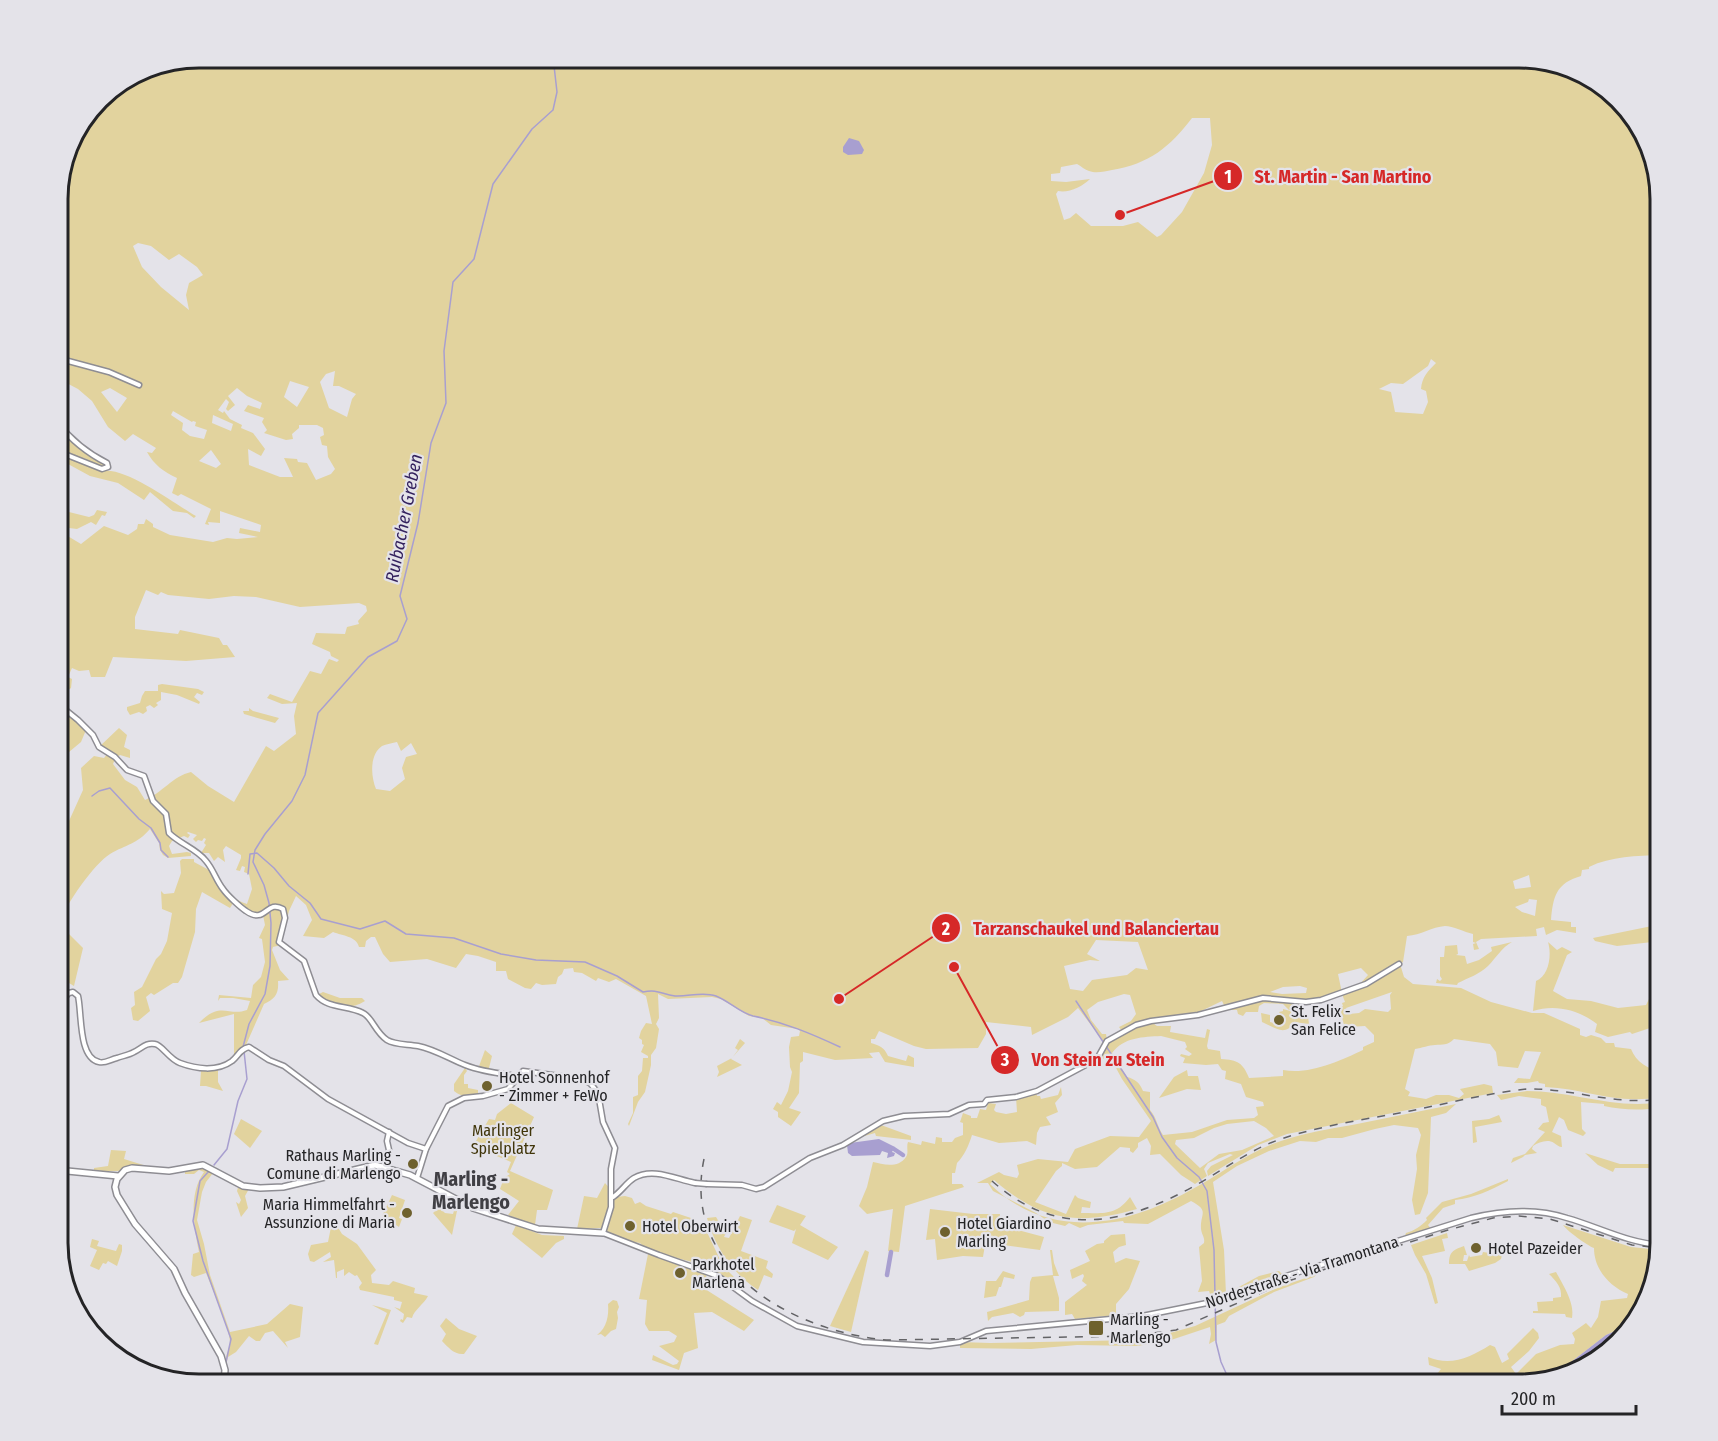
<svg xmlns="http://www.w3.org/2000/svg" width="1718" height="1441" viewBox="0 0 1718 1441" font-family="'Fira Sans Condensed',sans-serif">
<rect width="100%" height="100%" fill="#e4e3e9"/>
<g fill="#e2d39e" fill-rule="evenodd">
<path d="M198 57H1520L1574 68 1613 92 1650 144 1661 198V804L1657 819H1661V855C1637 856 1611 856 1589 867V869L1582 870 1581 876C1556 883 1553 897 1551 920L1571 922V927H1576V933L1557 930 1546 935 1544 927 1536 929 1537 936 1481 939 1476 942 1479 949 1474 950 1473 944 1476 943 1473 942V934C1464 932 1453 926 1445 926 1432 927 1421 935 1407 936L1403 962 1400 964 1404 977 1413 984 1461 988 1491 1002 1532 1013H1544L1580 1029V1035L1586 1037 1591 1035 1601 1038 1606 1043H1614L1615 1047 1631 1049C1636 1062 1648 1069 1661 1072V1097C1615 1105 1588 1089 1545 1087V1084L1539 1083 1538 1081 1527 1083H1514L1518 1078 1530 1079 1541 1052 1525 1051 1518 1068 1498 1066 1496 1052 1490 1044 1454 1039C1447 1046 1443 1044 1435 1045 1429 1045 1422 1048 1415 1049L1405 1089 1410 1092 1408 1096 1426 1099 1436 1095H1449L1459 1098 1464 1094 1460 1089 1484 1084 1492 1086 1493 1093 1287 1134 1258 1145 1208 1176 1207 1171 1211 1166 1233 1155 1230 1154 1208 1163 1204 1169 1207 1176 1195 1184 1181 1175 1160 1154 1150 1155 1151 1146 1147 1138 1138 1143V1147L1133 1153 1130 1151V1148L1120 1147 1097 1167 1075 1169 1062 1163V1166L1056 1171 1035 1202 1066 1214 1075 1195 1078 1198 1091 1202 1090 1208 1082 1207 1081 1213C1103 1213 1116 1216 1130 1197L1137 1209C1078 1226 1041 1221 994 1180L990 1184C1048 1241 1124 1227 1189 1191 1220 1175 1247 1152 1281 1141 1304 1133 1329 1129 1352 1125 1387 1118 1421 1111 1456 1104L1446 1113 1431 1117 1428 1193 1420 1214 1415 1215 1412 1200 1417 1169 1416 1155 1421 1135 1418 1128 1394 1125 1375 1129 1342 1138H1328L1316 1142 1300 1141 1269 1151 1237 1166 1213 1182 1224 1250 1226 1294 1259 1276 1279 1271 1283 1275 1218 1299 1212 1300 1209 1291 1198 1292 1202 1281 1199 1247 1204 1243C1205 1237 1202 1236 1201 1229 1200 1213 1210 1211 1191 1201L1148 1224 1124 1223 1123 1221 1088 1225 1080 1228 1069 1223 1065 1226 1049 1222 1036 1213 993 1191 988 1183H977L999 1172 1004 1175 1017 1178 1019 1174 1017 1165 1038 1159 1068 1162 1075 1149 1110 1136 1139 1137 1151 1121 1122 1079 1110 1057 1105 1059 1095 1057 1104 1042 1078 1008 1068 1017 1032 1035 1031 1027 986 1022V1034L978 1048 926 1049 914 1046 879 1031 875 1039H871V1043C880 1046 884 1047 888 1056L906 1061 908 1055 914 1058V1067L885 1062 879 1052 869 1053 873 1058 835 1060 803 1052V1061L800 1063 799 1093 789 1108 801 1112 791 1126 778 1117V1112L773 1109 777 1102 781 1105 788 1091 792 1072 790 1067 789 1047 791 1037 799 1036 800 1031 798 1029 771 1025 762 1018 749 1016 721 999 712 997 668 999 658 994 659 1018 656 1024 659 1029 656 1048 651 1055V1065L645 1092 638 1102 629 1126 628 1124 633 1113V1097L638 1095V1076L642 1071 643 1058H648V1056L641 1052 644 1045 642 1044V1040L639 1038 641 1031 646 1023 652 1024 646 996 616 979 609 982 598 978 596 981 582 973 574 972 573 968 564 969 562 974 558 977 556 984 542 985 536 983 531 989 525 988 508 979 506 971H496V962L478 956 466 954 456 968 427 959 390 962 383 954 375 937H371L366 941 365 947H359C356 936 343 936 333 932L324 938 303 936 312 920 306 905 296 896 289 911 281 945 273 947 272 950 280 970 289 980 278 981C279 994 275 999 264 1004L246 1045 243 1046 234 1059V1014L199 1023C221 1000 228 1017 247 1010L250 1001 233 998H220L218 1001 219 995 251 998 253 985 261 977 265 962 262 939 259 938 265 925 263 915 246 911 235 900 230 908 202 892 196 909 195 932 182 977 178 983H173L154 995 151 993 146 997 150 1011 138 1021 133 1020 131 1008 135 1005 134 992 142 987 156 959 161 954 167 941 172 913 162 909 161 891 164 894 174 893 181 873 180 861 182 859H194V862L209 870 210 867C220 885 227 897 247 904L252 889 249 874 244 872 245 867 242 866 240 871 236 870 241 858V855L226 846 223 850 225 862 218 857 214 861 209 853H201L206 845 204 843 206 839 204 838 202 841 198 840 196 842 193 839 197 835 188 832 187 833 190 835 188 838 184 836 172 841 169 846 172 854 187 852 191 853V856L168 858 163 855 160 850 159 843 150 829C136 845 127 844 110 854 94 864 66 904 60 922L62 927 83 948 74 986 57 976V897L60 860 66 853 64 848 57 840V829L66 825 69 821 83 790 81 768 94 756 104 758 108 753 99 747 119 728 127 735 124 747 130 750V758L120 755 115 759 113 764 125 780 137 787 145 800C162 793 173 776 191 772L208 786 234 802 266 746 274 751 296 734 294 716 297 703 282 704 267 698 270 694 292 702 310 671 321 674 329 659 337 662 339 660 331 656 330 652 312 644 316 633 345 634 347 627 359 624 358 621 367 611 366 606 359 603 300 607 256 597 234 596 209 599 168 595 161 592 158 595 146 590 135 617V629L178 634 180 630 219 638 223 645H227L235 657 186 661 113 657 105 677H91L89 670 79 671 72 668 68 677 72 679 71 688 67 691 59 706 86 730 81 742 57 762V509L89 517 94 515 97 510 107 512 105 516 102 515 96 525 91 522 77 529 61 527V532L81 544 104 526 128 535 137 529 138 524H144L146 519 153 524V527L170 535 213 542 227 538 237 539 258 537 239 533 240 528 260 532 261 525 220 511V523L208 522 209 525 205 524 211 509 181 494 178 496 172 493 177 478C164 472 154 465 147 452L152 453 156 448 133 434 125 441 108 427 92 401 78 389 57 378V189L72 135 105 92 144 68ZM1192 118H1210L1212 145 1204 173 1182 212 1161 235 1157 237 1138 222 1123 226H1091L1076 213 1070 218 1064 220 1056 194 1058 191C1069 193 1082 187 1090 179L1066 182 1051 181V174L1060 173 1061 167 1077 164C1081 166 1085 170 1089 171 1097 174 1105 171 1112 170 1149 164 1170 147 1192 118ZM138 243 151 246 169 260 179 254 197 267 203 275 189 283 186 295 189 310 161 287 142 267 133 246ZM1431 359 1436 363C1428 371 1422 377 1421 389L1426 391 1428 402 1423 414 1395 412 1391 392 1379 389 1391 383 1403 384 1428 366ZM335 371 333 386H339L356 394 352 399 347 417 329 408 320 382 326 374ZM290 381 309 387 297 407 284 397ZM110 388 127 398 117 412 101 392ZM237 388 247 396 262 403 260 409 248 405 244 411 264 418 262 422 267 430 264 433 286 440 293 439 292 434 299 428V425H317L323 428 324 435 320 437 322 445 327 446 328 457 335 469 331 474 316 480 307 463 298 462 297 459 284 458 293 477H280L249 465 248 449 261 456 265 449 253 433 241 428 242 425 230 419 224 411 223 413 218 410 226 399 229 402 226 409 228 411 235 405 228 396ZM173 411 192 422 193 421 196 422 195 426 207 430 204 439 190 436 182 430 183 423 171 415ZM213 415 233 424 231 431 212 423ZM211 450 221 464 216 468 199 461ZM397 742 401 751 411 743 417 754 406 757 402 768 405 779 390 791 376 789C371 777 369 755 382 746 386 744 393 743 397 742ZM1529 875 1531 887 1515 889 1513 881ZM1529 899 1537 900 1535 916 1522 912 1515 907 1528 902ZM1096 940 1138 942 1148 970 1136 968 1127 975 1092 980 1083 991 1070 989 1064 966 1090 960 1100 961 1087 954ZM1361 968 1368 975 1359 985 1342 993 1338 974ZM1300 986 1307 988 1306 993 1282 994 1270 992 1283 987ZM1392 992 1390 995 1391 1009 1388 1012 1365 1009 1359 1013 1349 1014 1346 1008ZM1124 994 1130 995 1136 1014 1131 1021 1119 1027 1122 1031 1107 1040 1106 1034H1102L1091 1020 1087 1010 1098 1002ZM1342 994 1345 1002 1342 1003 1343 1006H1339L1344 1025 1348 1027 1365 1026 1374 1035V1042L1363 1047V1050C1340 1061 1309 1075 1283 1070V1076L1249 1078C1243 1063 1238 1060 1221 1059L1220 1051 1208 1049 1207 1046 1210 1030 1207 1029 1205 1038 1170 1032 1171 1026H1157L1150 1021 1136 1024 1137 1022 1197 1013 1222 1001 1224 1005 1267 996 1301 1000 1263 998 1217 1010H1237L1238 1014 1243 1016 1246 1012H1258L1259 1006 1264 1003 1283 1004 1289 1010 1300 1011 1299 1005ZM1161 1036 1185 1042 1187 1047 1185 1049 1192 1054 1189 1056 1181 1054 1180 1056 1185 1058 1183 1063 1206 1065 1218 1064 1222 1070 1226 1071 1225 1079 1241 1084 1246 1097 1263 1102 1264 1106 1256 1107 1258 1115 1254 1118 1227 1120 1192 1132 1163 1135C1157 1126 1157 1118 1150 1110V1092L1143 1091C1140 1083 1135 1079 1127 1077L1112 1053C1124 1037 1143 1037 1161 1036ZM1254 1121 1266 1128 1274 1136 1242 1150 1219 1154 1200 1168 1175 1144 1176 1140 1194 1138 1214 1128 1227 1124Z"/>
<path d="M57 423 65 433 105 466H99L84 458 83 460 103 471C127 467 176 505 196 516L194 518 187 513 173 511 150 492 144 500 118 483 90 476 57 458Z"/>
<path d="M162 684 198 689 204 692 202 695 197 693 194 697 200 702 199 704 177 695 161 692V700L156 703 158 705 154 708 150 705 146 707 147 711 143 714 139 712 130 715 127 710V707L140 703 142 696 145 691H158V685Z"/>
<path d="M249 708 253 711 279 718 275 723 244 714 243 711H249Z"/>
<path d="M1661 920V941L1617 946 1595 941 1593 938 1652 926Z"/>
<path d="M1512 942C1502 947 1496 958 1488 966 1480 974 1468 978 1458 983L1457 985 1436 983 1437 979 1440 981 1442 979 1440 976V957H1444L1445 946 1457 945 1458 954 1456 955 1465 956 1467 964 1479 960 1492 951 1491 947Z"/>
<path d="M1548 942 1557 950 1562 947 1572 952 1567 955 1553 991 1567 999 1591 1001 1618 1008 1646 1005 1649 999 1661 991V1020L1650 1028 1632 1034 1630 1032 1608 1037 1595 1032 1597 1024C1579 1010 1555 1004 1533 1011L1536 981C1549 976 1552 955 1548 942Z"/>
<path d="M323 992 340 998H362L365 1001C347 1012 332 1006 317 995Z"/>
<path d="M1283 1009 1294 1012V1015L1299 1016 1300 1012H1304V1016L1308 1017 1309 1024 1294 1022C1285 1037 1276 1028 1262 1022L1261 1013 1270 1015V1022L1281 1025 1282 1016 1279 1012 1283 1011Z"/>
<path d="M740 1039 745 1043 731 1059 742 1065 717 1077 719 1072 717 1066 732 1058 738 1050 735 1048Z"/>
<path d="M485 1050 492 1056 488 1072 478 1069Z"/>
<path d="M465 1068 467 1071 464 1075V1084H468V1088L478 1090V1094C469 1096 462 1098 454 1091V1084Z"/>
<path d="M218 1069V1082L223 1091 206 1086H200L201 1071Z"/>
<path d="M1187 1070 1188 1076H1198L1201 1090 1187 1089 1159 1098 1174 1077Z"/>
<path d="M1061 1087 1062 1095 1055 1103 1058 1112 1046 1117 1051 1125 1040 1127 1037 1133 1036 1145 1027 1141 999 1143 972 1135C969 1145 964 1156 957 1163L955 1173H952V1184H962L964 1187 905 1206 899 1252 888 1251 893 1209 867 1214 859 1206 867 1187 873 1162C882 1164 898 1169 906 1157 909 1153 906 1147 908 1142L921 1145 922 1141 935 1144 936 1137 942 1138V1142H952L955 1138 963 1135V1123L960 1122 963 1113 971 1116V1118H977L980 1109 986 1110 988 1103 996 1104 994 1110 996 1112 1006 1114 1017 1112 1016 1097 1036 1091 1037 1096H1040L1041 1099 1058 1095Z"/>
<path d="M1527 1091C1572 1091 1616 1110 1661 1102V1107C1643 1111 1622 1110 1604 1106V1104L1581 1102 1582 1129 1586 1133 1583 1136 1568 1130 1564 1120 1559 1117 1552 1132 1561 1136 1562 1147C1559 1147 1557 1145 1554 1143 1548 1139 1539 1142 1533 1146L1532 1149 1537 1153 1525 1155 1523 1157 1511 1163 1513 1158 1525 1154 1545 1132 1538 1129 1543 1123 1549 1122 1546 1107 1541 1105V1099L1519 1096 1501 1100 1497 1095Z"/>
<path d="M511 1103 534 1117 510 1171 553 1190 547 1210H537L535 1225 508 1215 519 1201 500 1189 504 1178 510 1174 507 1172 511 1162 482 1150 484 1145 476 1141 489 1119 495 1120 497 1114Z"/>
<path d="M1499 1115 1502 1122 1475 1127 1477 1142 1473 1143 1472 1121 1489 1119Z"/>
<path d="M241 1119 262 1131 250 1148 234 1134Z"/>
<path d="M881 1125 911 1136V1140L876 1136 875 1133 854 1139Z"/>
<path d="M111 1150 126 1151 124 1159 153 1168 130 1166 118 1171H94V1168L108 1166Z"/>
<path d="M1585 1153 1620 1164H1655V1168H1615L1613 1172 1598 1165Z"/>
<path d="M201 1168 213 1173 206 1182 202 1192 197 1220 204 1244 210 1275 230 1332 267 1324 290 1304 303 1307 300 1337 285 1342 288 1348 273 1331 265 1333 260 1341H256L249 1336 236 1352 228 1357 225 1370C223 1360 229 1352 230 1342 230 1329 212 1288 206 1273L194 1277 191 1275 193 1254 199 1252C194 1227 188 1194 204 1172L199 1170 194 1174H185V1172Z"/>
<path d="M1508 1179V1181C1491 1190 1474 1198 1455 1200V1204L1443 1208 1428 1225 1431 1229 1404 1238 1406 1233C1414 1231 1421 1226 1427 1220L1426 1218 1442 1202 1471 1194Z"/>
<path d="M605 1183 617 1197 625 1196 632 1198 635 1204 640 1202 646 1206 671 1214 673 1212 694 1219 687 1220 706 1230 723 1266 744 1287 741 1290 723 1276 709 1269 710 1267C696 1261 650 1255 640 1243L623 1240 600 1228 577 1229 584 1196 597 1198Z"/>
<path d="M239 1184 250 1187 245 1196 248 1208 241 1217 236 1202 239 1204 241 1200 237 1191Z"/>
<path d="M392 1195 405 1200 399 1218 402 1219 399 1227 382 1216Z"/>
<path d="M456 1204 458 1206 452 1235 433 1213 439 1207 445 1213 453 1214Z"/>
<path d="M777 1205 806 1216 800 1225 838 1247 828 1260 792 1243 796 1229 794 1231 769 1222Z"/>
<path d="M930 1209 973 1214H1000L999 1225 1044 1237 1040 1250 988 1243 985 1245 983 1257 963 1256 937 1260 935 1239 926 1240Z"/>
<path d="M740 1216 752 1220 741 1251 768 1261 766 1268 773 1274 772 1278 764 1275 758 1290C732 1273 715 1247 707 1218L716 1217 719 1222 717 1228 726 1233 724 1237 729 1238Z"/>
<path d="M334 1221 342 1234 357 1244 376 1270 371 1275 372 1283 389 1285 393 1281 415 1288 414 1293 428 1296C424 1304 414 1310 412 1318L407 1317 403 1323 400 1321 401 1319 403 1320 404 1314 394 1307 400 1309 402 1302 394 1300V1297L360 1290 359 1287 362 1283 357 1275 355 1276 349 1272 344 1276V1269L337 1272V1278H336L334 1260 323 1262 331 1257 330 1252 314 1262 310 1261 308 1254 311 1245 328 1242 332 1222Z"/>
<path d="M516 1225 542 1235 564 1236V1239L556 1243 542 1258 512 1234Z"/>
<path d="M1563 1225 1631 1247 1660 1250 1650 1297 1634 1323 1606 1335 1566 1366 1539 1380 1520 1384H1430L1432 1375H1436L1441 1369 1429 1365 1428 1357C1451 1367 1471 1357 1490 1345L1495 1347 1502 1363 1509 1359 1507 1354 1533 1328 1538 1333 1539 1338 1529 1351 1511 1367 1516 1374 1536 1354 1560 1345 1574 1344 1575 1339 1572 1333 1586 1323 1591 1328 1598 1317 1601 1301 1627 1298 1628 1294C1609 1286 1594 1269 1594 1248 1588 1246 1566 1230 1563 1225Z"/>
<path d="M1447 1233 1448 1238 1442 1239 1445 1251 1422 1256 1432 1278 1438 1303 1435 1304 1426 1274 1415 1255 1411 1245Z"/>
<path d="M1125 1234 1126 1245 1119 1247 1113 1252 1115 1263 1126 1258 1140 1261 1129 1289 1116 1304V1315L1075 1319 1072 1314 1065 1315V1302L1087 1285 1082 1281 1084 1276 1083 1274 1072 1279 1070 1270 1090 1261 1085 1251 1097 1244 1104 1243V1241L1111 1235Z"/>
<path d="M92 1239 99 1241 97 1246 116 1251 119 1244 122 1245V1251L117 1266 108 1261 106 1264 103 1263 99 1270 90 1266 97 1250 90 1247Z"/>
<path d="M1464 1246 1467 1255H1464L1463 1261H1467L1469 1255 1470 1257 1482 1255 1483 1252 1502 1255 1501 1259 1495 1263 1469 1271 1465 1264H1449C1449 1252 1453 1250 1464 1246Z"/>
<path d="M865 1250 869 1252 851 1332 830 1326Z"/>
<path d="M1050 1250H1052L1054 1263 1059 1276H1053L1059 1298V1311L1025 1312 1024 1315 1020 1317 1013 1313 992 1317 988 1321 987 1312 1029 1300 1030 1282 1032 1277 1053 1275Z"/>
<path d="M648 1254 705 1273 707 1278 705 1289 754 1320 744 1331 712 1312 694 1313 698 1348 684 1353 679 1370 652 1360 653 1355 673 1365 677 1364 679 1361 659 1346 674 1342 677 1336 669 1331H649L645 1324 647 1300 639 1299Z"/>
<path d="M1003 1271 1015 1275 1014 1279 1004 1277 1001 1287H999L996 1296 984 1298 986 1281H996Z"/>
<path d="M1556 1272C1563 1285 1575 1303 1572 1318L1566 1317 1565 1314 1533 1313V1311H1538L1537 1302 1553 1301V1298L1561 1297C1562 1287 1556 1281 1549 1274Z"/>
<path d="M1317 1274 1314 1277 1274 1292 1229 1316 1225 1322 1217 1325 1216 1340 1209 1344 1211 1334 1210 1327 1168 1341 1137 1346 1077 1345 1031 1349 960 1348V1342L990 1343 1136 1340 1152 1338 1195 1326 1277 1288Z"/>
<path d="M613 1300 617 1301 619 1307 617 1312 618 1318 616 1329 611 1331 605 1337 601 1334 597 1335C607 1328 609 1315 608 1304Z"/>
<path d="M372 1305 391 1310 378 1345 374 1344 387 1313Z"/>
<path d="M446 1318 459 1329 477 1336 464 1354C454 1355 448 1347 442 1341L446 1334 440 1326Z"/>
</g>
<g fill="#a89fd0">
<path d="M849 138 859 141 864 150 862 154 848 155 843 152V147Z"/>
<path d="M879 1139 895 1147 892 1152 895 1153 894 1156 887 1158 888 1153 882 1151 880 1155 852 1156 848 1153 847 1145 850 1143Z"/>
<path d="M1634 1323 1626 1336 1574 1373 1539 1380 1566 1366 1606 1335Z"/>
</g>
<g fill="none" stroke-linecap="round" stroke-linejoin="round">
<g stroke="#a89fd0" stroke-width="1.5">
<path d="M57 776 63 792"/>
<path d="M92 796 99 791 110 788 139 819 151 828 160 843 161 850 168 857"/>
<path d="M248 874 250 854 257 853 274 868 289 886 310 903 321 919 360 929 385 921 406 934 454 938 501 954 536 960 585 962 617 976 643 992C658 989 661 994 675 996 688 997 702 991 716 996 729 1001 740 1013 753 1016 784 1022 812 1034 840 1047"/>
<path d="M1076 1001 1153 1117 1162 1137 1177 1158 1199 1177 1207 1191 1214 1250 1216 1342 1221 1362 1231 1384"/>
<path d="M243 1047 249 1024 265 994 270 966 271 923 269 903 264 885 253 862 255 850 265 834 292 801 305 775 318 713 368 657 397 641 407 619 400 596 418 523 431 443 446 403 444 351 453 282 474 259 493 184 532 129 553 110 557 92 553 57"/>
<path d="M214 1165 227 1149 238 1101 247 1079 244 1051"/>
<path d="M209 1171 200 1181 193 1221 203 1261 231 1339 226 1362"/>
</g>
<g stroke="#a89fd0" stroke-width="4.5">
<path d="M894 1149 903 1155"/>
<path d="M887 1275 891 1252"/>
</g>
<defs>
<g id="street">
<path d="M57 358 109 372 139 385"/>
<path d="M57 451 102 469 108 467 107 463C87 453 71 440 57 422"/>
<path d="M57 703 78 720 93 735 99 747 115 757 127 770 144 776 153 801 166 814 169 833C180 844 197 849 206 861 213 869 216 880 223 889 227 895 240 907 246 911 266 925 266 899 283 909L285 918 279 942 304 961 316 995C328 1009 347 1005 363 1013 372 1017 375 1032 387 1040 395 1045 408 1044 418 1046 434 1049 450 1059 465 1065 480 1071 495 1073 510 1075L514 1079"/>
<path d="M57 1005 69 993 73 992 78 996C82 1012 78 1058 99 1062 105 1064 111 1059 117 1058 122 1056 129 1055 134 1052 141 1049 146 1042 155 1044 162 1045 169 1059 180 1063 196 1069 217 1072 232 1061 239 1055 240 1049 249 1047L269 1060 284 1066 328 1099 408 1143 426 1149"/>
<path d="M383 1167 389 1150 387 1141 389 1132"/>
<path d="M417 1178 426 1149 448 1106 464 1098 483 1096 508 1089 523 1071 581 1079 590 1083 598 1093 603 1122 615 1148 611 1169V1207L603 1233 659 1255 718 1276 752 1301 797 1326 863 1342 930 1346 960 1342 986 1331 1142 1316 1217 1301 1283 1277 1471 1218C1503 1210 1536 1208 1567 1218 1599 1227 1628 1243 1661 1245"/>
<path d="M707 1184 742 1185 756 1189 764 1187 810 1158 843 1145 883 1121 904 1116 949 1114 969 1105 984 1104 987 1100 1016 1097 1037 1091 1097 1059 1107 1041 1136 1025 1151 1021 1198 1015 1263 998 1306 1002 1321 1000 1366 984 1399 964"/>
<path d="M613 1197C621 1192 626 1183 634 1178 653 1167 675 1179 695 1183"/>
</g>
<g id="secondary">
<path d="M57 1170 118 1176"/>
<path d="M224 1384 225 1370 221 1356 185 1293 174 1269 135 1224 117 1195 115 1187 117 1179 125 1170 132 1168 169 1171 203 1165 243 1186 260 1188 283 1187 375 1165 410 1175 473 1208 538 1229 603 1233"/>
</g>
</defs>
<use href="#street" stroke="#8e8d93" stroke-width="7"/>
<use href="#secondary" stroke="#8e8d93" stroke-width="8"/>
<use href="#street" stroke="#fff" stroke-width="4"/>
<use href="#secondary" stroke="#fff" stroke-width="5"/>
<g stroke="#636366" stroke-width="1.5" stroke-dasharray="8 8" stroke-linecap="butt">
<path d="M704 1159C681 1269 792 1331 886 1340L1130 1336 1176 1330 1288 1281 1448 1230 1493 1218 1519 1216 1550 1219 1632 1245 1660 1248"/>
<path d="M992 1181C1058 1240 1127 1224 1198 1184 1226 1168 1251 1149 1281 1139 1323 1125 1368 1119 1410 1111 1449 1103 1488 1093 1527 1089 1572 1088 1615 1106 1661 1099"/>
</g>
<defs>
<path id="street-bridge" d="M695 1183 707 1184"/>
</defs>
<use href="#street-bridge" stroke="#8e8d93" stroke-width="7" stroke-linecap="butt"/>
<use href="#street-bridge" stroke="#fff" stroke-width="4"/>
</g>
<g fill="#6e612e" stroke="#e4e3e9" stroke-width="2">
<circle cx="1279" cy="1020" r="6"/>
<circle cx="487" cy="1086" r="6"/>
<circle cx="413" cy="1164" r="6"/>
<circle cx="407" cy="1213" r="6"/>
<circle cx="630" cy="1226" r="6"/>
<circle cx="945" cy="1232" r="6"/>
<circle cx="1476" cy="1248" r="6"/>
<circle cx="680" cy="1273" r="6"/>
<rect x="1088" y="1320" width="16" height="16" rx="3"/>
</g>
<g text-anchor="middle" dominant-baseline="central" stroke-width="4.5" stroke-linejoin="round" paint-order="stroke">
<g font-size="16" fill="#242426" stroke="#e4e3e9" text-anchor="start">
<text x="1291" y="1011">St. Felix -<tspan x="1291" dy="18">San Felice</tspan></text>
<text x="499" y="1077">Hotel Sonnenhof<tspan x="499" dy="18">- Zimmer + FeWo</tspan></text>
<text x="401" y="1155" text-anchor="end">Rathaus Marling -<tspan x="401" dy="18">Comune di Marlengo</tspan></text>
<text x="395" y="1204" text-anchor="end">Maria Himmelfahrt -<tspan x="395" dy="18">Assunzione di Maria</tspan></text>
<text x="957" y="1223">Hotel Giardino<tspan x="957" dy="18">Marling</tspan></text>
<text x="642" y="1226">Hotel Oberwirt</text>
<text x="1488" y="1248">Hotel Pazeider</text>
<text x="692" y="1264">Parkhotel<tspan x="692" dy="18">Marlena</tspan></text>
<text x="1110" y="1319">Marling -<tspan x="1110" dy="18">Marlengo</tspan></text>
</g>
<g font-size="16" fill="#403509" stroke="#e4e3e9">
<text x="503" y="1130">Marlinger<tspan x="503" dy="18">Spielplatz</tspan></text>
</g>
<g font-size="16" fill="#242426" stroke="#e4e3e9">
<text transform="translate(1302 1272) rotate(-18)">Nörderstraße - Via Tramontana</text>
</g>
<g font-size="18" font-style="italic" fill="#34225e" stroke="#e4e3e9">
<text transform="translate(404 518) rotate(-79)">Ruibacher Greben</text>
</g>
<g font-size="20" font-weight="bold" fill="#403f44" stroke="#e4e3e9">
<text x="471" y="1179">Marling -<tspan x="471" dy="23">Marlengo</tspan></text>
</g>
</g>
<path d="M0 0H1718V1441H0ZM199 68H1519A131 131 0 0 1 1650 199V1243A131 131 0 0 1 1519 1374H199A131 131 0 0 1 68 1243V199A131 131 0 0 1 199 68Z" fill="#e4e3e9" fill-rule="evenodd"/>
<path fill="none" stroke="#242426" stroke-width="3" d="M199 68H1519A131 131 0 0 1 1650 199V1243A131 131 0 0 1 1519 1374H199A131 131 0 0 1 68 1243V199A131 131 0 0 1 199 68Z"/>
<path fill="none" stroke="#d62828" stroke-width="2" d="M1120 215L1228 176M839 999L946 928M954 967L1005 1060"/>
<g fill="#d62828" stroke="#e4e3e9" stroke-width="2">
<circle cx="1120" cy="215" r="6"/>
<circle cx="839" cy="999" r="6"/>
<circle cx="954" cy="967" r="6"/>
<circle cx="1228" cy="176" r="15"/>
<circle cx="946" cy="928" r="15"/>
<circle cx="1005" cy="1060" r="15"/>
</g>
<g font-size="18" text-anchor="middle" font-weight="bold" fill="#fff">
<text x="1228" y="183">1</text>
<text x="946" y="935">2</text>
<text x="1005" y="1066">3</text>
</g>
<g font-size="18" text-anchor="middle" font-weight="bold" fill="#d62828" stroke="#e4e3e9" stroke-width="4.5" stroke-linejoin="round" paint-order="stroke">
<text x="1343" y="183">St. Martin - San Martino</text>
<text x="1096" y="935">Tarzanschaukel und Balanciertau</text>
<text x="1098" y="1066">Von Stein zu Stein</text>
</g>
<path d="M1502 1405v9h134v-9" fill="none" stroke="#242426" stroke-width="3"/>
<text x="1511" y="1405" font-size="18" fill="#242426" stroke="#e4e3e9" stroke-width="4.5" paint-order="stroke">200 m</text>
</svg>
